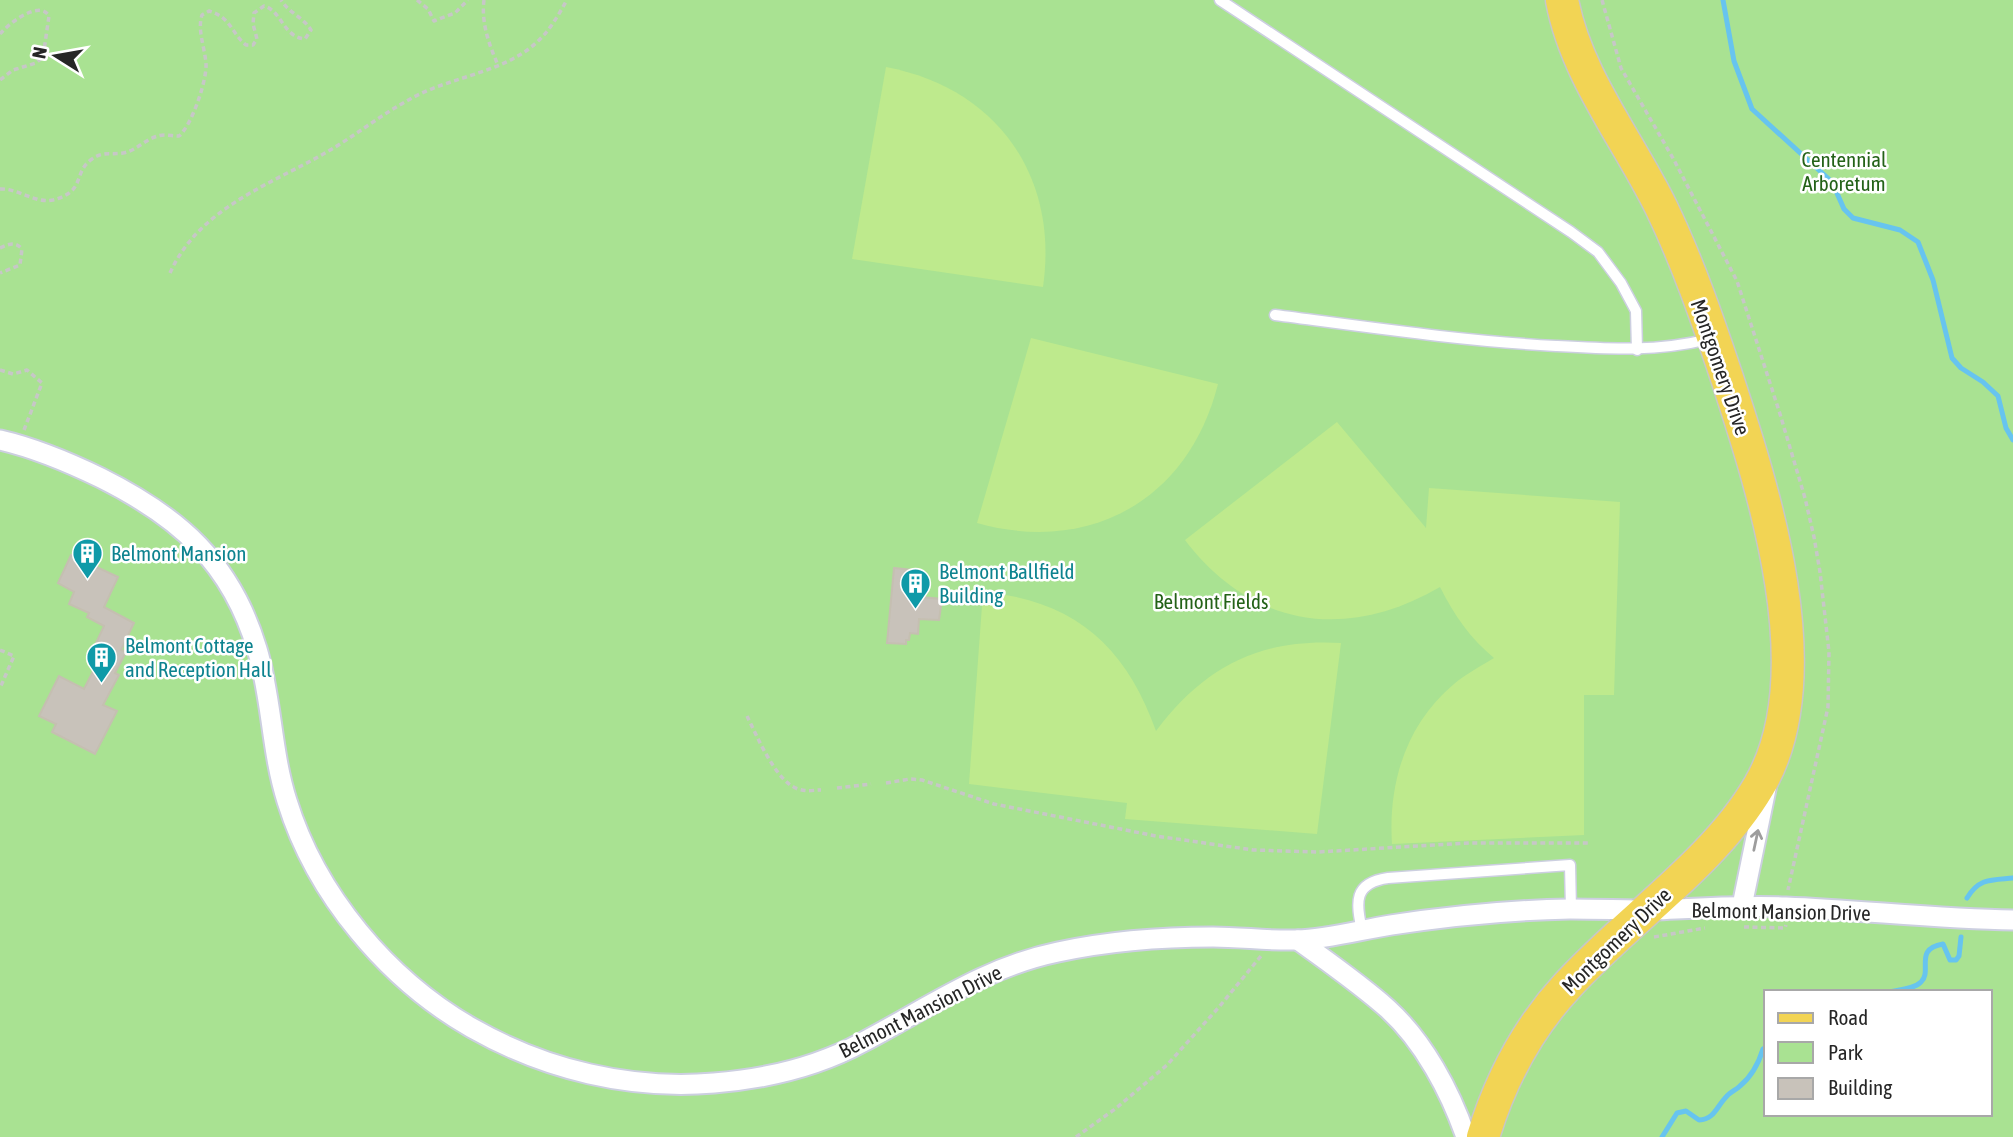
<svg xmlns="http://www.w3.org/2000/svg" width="2013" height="1137" viewBox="0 0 2013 1137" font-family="'Asap Condensed',sans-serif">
<rect width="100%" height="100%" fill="#eae3d7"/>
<path fill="#a9e292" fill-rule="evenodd" d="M0 0H2013V1137H0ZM1766 992H1990V1114H1766Z"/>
<g fill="#beea8d">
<path d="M886 67C997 88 1059 176 1043 287L852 259Z"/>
<path d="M1031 338 1218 384C1189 499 1091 555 977 523Z"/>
<path d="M1337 422 1426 528 1429 488 1620 502 1614 695H1584V835L1392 844C1388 783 1406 724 1454 684 1466 674 1481 666 1494 658 1470 638 1454 615 1440 587 1346 642 1251 627 1185 540Z"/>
<path d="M983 592C1074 600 1126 646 1156 731 1204 667 1260 638 1341 643L1317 834 1125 819 1127 803 969 784Z"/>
</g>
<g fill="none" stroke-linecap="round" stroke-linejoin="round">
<g stroke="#67c4ef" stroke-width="5">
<path d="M1723 0 1734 61 1752 109 1832 182 1844 209 1853 218 1900 230 1918 242 1933 280 1952 358 1961 368 1983 382 1998 396 2006 428 2013 440"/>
<path d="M1967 898C1979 878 1991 880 2013 878"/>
<path d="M1889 992C1898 990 1914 989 1921 982 1933 971 1913 949 1943 944L1950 960H1956L1959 956 1961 937"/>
<path d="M1662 1137 1677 1113 1686 1111 1699 1120C1715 1119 1716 1107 1727 1096 1730 1092 1736 1090 1740 1086 1751 1077 1759 1062 1763 1049L1766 1047"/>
</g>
</g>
<g fill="#c8c2ba" stroke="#c5bfb1" stroke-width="2">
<path d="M71 555 118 577 104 607 134 623 121 650 126 652 115 673 119 675 103 705 117 711 95 754 52 732 56 724 39 716 59 676 84 689 105 648 96 643 104 626 87 617 89 613 69 604 74 592 58 583Z"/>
<path d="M894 568 913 570 914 582 923 583 921 597 942 599 939 620 919 619 918 634 910 633 909 640H906V644L887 643Z"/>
</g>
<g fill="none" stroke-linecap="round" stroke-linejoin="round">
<defs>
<g id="service">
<path d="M1220 0 1571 232 1598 252 1621 283 1636 311 1637 350"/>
<path d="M1275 315C1368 327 1462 341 1556 346 1608 349 1658 352 1709 339"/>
<path d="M1362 931C1356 902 1353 883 1388 878L1570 865 1571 909"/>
</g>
<g id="minor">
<path d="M0 440C35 448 68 462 101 478 179 517 231 562 257 649 272 698 271 751 287 801 316 895 388 980 472 1028 546 1070 630 1090 714 1083 765 1079 819 1066 863 1042 928 1008 985 967 1058 952 1109 941 1161 937 1213 937 1241 937 1269 941 1297 940 1328 939 1360 930 1391 925 1450 916 1511 910 1570 909 1598 909 1626 910 1654 910 1698 908 1742 905 1786 907 1862 910 1937 919 2013 920"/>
<path d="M1742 906 1767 784"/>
<path d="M1298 940C1328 962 1360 984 1388 1009 1424 1042 1450 1091 1466 1137"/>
</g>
<path id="primary" d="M1483 1137C1500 1081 1527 1029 1567 986 1627 920 1714 863 1759 786 1824 676 1764 491 1727 378 1708 321 1688 263 1662 209 1629 141 1576 76 1562 0"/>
</defs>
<use href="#service" stroke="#cccfe0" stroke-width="13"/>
<use href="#minor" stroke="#cccfe0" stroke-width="23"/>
<use href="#primary" stroke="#c7c7c7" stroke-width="35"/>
<g stroke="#c7c7c7" stroke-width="3.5" stroke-dasharray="5 3.5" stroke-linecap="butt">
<path d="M417 0 428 9 434 21 455 13 468 0"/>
<path d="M484 0C481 22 489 45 498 65"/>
<path d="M1602 0 1621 68 1674 160 1737 281 1780 414 1805 498 1814 537 1820 572 1829 652 1828 707 1788 890"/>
<path d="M0 34C10 22 40 0 49 16L43 57 36 63 13 70 0 80"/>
<path d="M0 189C18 188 35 204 53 200 87 191 72 173 92 159 103 151 111 155 123 153 136 151 145 139 158 136 164 134 172 136 179 136 192 125 207 80 206 64 205 48 197 30 202 15L209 11C232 18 231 33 246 45H253L257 39 253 24 254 13 264 6C282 11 283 37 305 39L311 30C303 17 289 13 281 0"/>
<path d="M0 248C9 244 15 241 22 249L20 265 0 273"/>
<path d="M170 273C200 206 273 184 332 149 360 132 385 112 414 97 455 75 511 72 543 36 553 25 560 12 567 0"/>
<path d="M0 370 13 374 27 370 42 383 24 430"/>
<path d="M0 650 14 656 0 688"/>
<path d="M747 716C757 736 776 782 798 789 806 792 814 790 821 790"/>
<path d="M886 783 910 779 922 780 994 804 1156 836 1253 850 1318 852 1469 843H1591"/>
<path d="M837 788 871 784"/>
<path d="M1744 927 1785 928 1786 925"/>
<path d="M1654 937 1705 928"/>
<path d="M1076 1137 1115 1109 1167 1065 1219 1007 1261 956"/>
</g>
<use href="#service" stroke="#fff" stroke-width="10"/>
<use href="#minor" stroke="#fff" stroke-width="19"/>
<use href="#primary" stroke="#f2d454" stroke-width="32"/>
</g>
<defs><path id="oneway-shaft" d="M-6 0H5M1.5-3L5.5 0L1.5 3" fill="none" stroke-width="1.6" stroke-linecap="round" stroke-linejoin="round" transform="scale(1.75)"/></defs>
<use stroke="#9d9d9d" href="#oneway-shaft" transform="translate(1756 840) rotate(-78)"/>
<defs>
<symbol id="building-pin" viewBox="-11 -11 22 30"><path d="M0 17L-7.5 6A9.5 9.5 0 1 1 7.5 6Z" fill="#0f9aa8" stroke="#fff"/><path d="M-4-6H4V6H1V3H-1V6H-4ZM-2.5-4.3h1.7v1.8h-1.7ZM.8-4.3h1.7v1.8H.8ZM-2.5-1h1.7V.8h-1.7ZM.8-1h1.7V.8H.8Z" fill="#fff"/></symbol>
</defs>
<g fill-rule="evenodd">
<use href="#building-pin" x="70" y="536" width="35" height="47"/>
<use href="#building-pin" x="898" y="566" width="35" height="47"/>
<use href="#building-pin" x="84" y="640" width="35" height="47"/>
</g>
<g text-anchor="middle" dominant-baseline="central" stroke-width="5" stroke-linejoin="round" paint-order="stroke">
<g font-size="21" fill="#246218" stroke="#fff">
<text x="1844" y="159">Centennial<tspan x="1844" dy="24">Arboretum</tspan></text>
<text x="1211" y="601">Belmont Fields</text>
</g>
<g font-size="21" fill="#262626" stroke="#fff">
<text transform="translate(1721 367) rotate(71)">Montgomery Drive</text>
<text transform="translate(1781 911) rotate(1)">Belmont Mansion Drive</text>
<text transform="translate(1616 940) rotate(-44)">Montgomery Drive</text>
<text transform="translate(920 1011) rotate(-27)">Belmont Mansion Drive</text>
</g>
<g font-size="21" fill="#0d838f" stroke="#fff" text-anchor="start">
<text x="111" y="553">Belmont Mansion</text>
<text x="939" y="571">Belmont Ballfield<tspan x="939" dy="24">Building</tspan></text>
<text x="125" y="645">Belmont Cottage<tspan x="125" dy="24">and Reception Hall</tspan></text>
</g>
</g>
<rect x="1764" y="990" width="228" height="126" fill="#ffffff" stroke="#a8a8a8" stroke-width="2"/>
<rect x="1778" y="1013" width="35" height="10" fill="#f2d454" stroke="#a8a8a8" stroke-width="2"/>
<text x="1828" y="1025" font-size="21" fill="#262626">Road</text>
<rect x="1778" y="1042" width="35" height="21" fill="#a9e292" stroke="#a8a8a8" stroke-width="2"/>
<text x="1828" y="1060" font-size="21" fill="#262626">Park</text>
<rect x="1778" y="1078" width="35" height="21" fill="#c8c2ba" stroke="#a8a8a8" stroke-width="2"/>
<text x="1828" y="1095" font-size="21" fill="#262626">Building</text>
<g transform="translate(56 56) rotate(281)" stroke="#ffffff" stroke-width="5" paint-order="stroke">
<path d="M0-5L12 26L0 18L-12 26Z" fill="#262626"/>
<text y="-10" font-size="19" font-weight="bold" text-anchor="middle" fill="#262626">N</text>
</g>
</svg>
